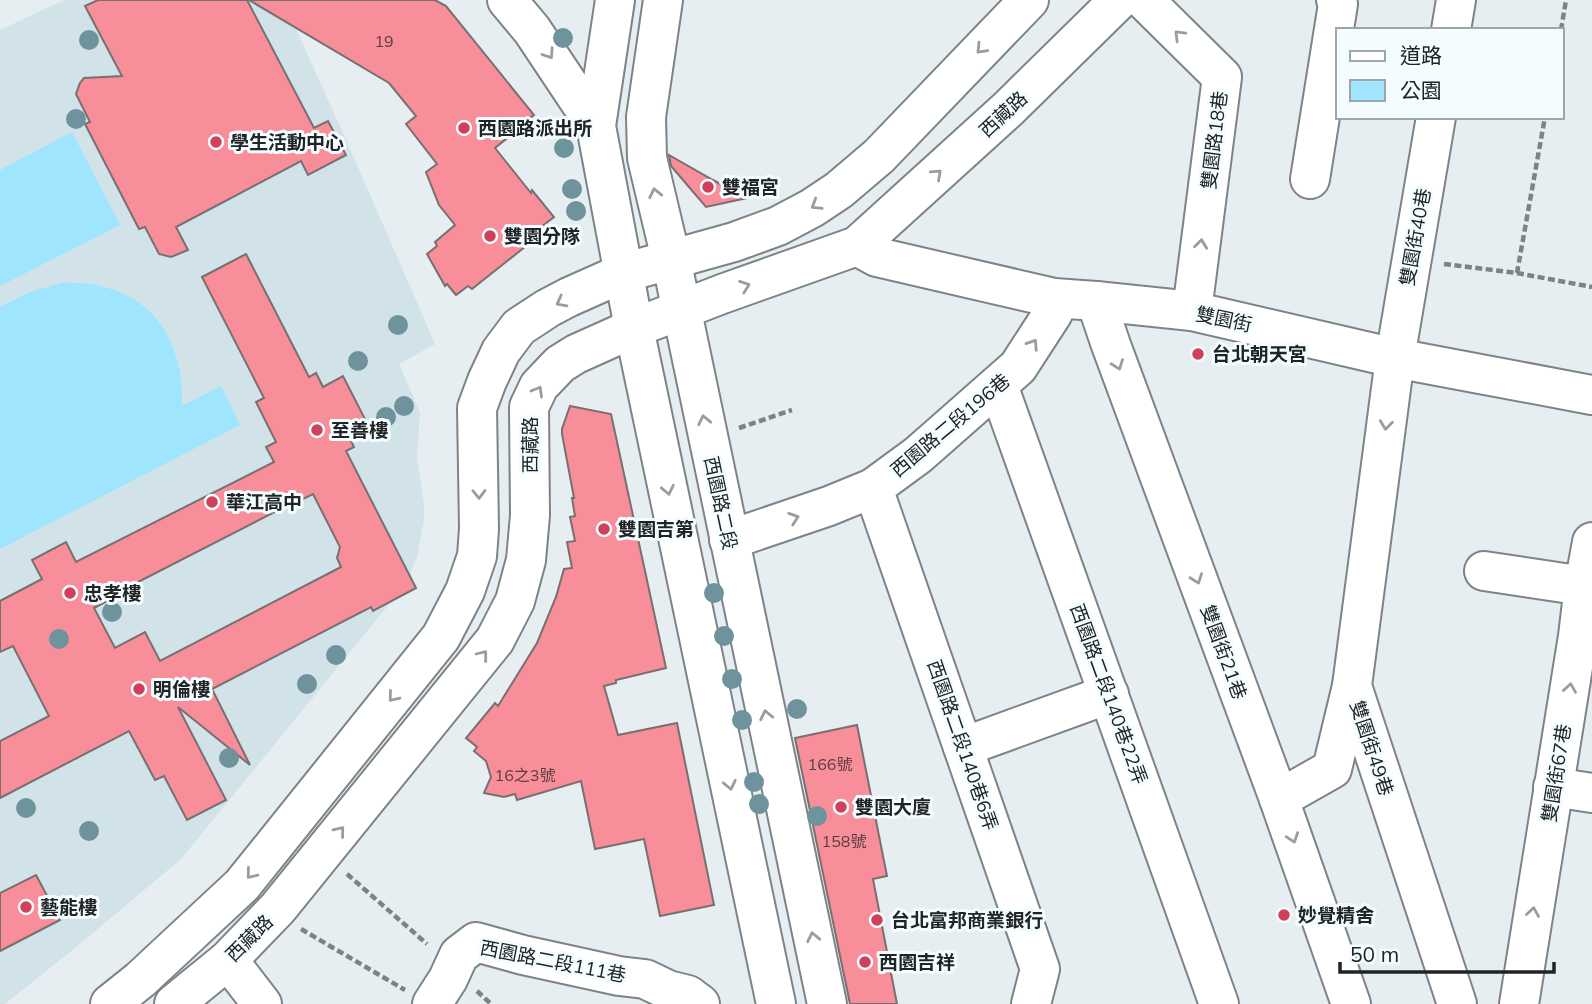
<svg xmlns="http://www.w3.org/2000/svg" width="1592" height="1004" viewBox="0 0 1592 1004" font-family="Mulish,'Noto Sans TC',sans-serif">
<rect width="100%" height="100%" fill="#e6eef1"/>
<path fill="#d1e2e8" d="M64 0H283L351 151 435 344 399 364 420 412 417 457 424 506V519L417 558 410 573 418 588 390 603 181 859 75 948 5 1004H0V30Z"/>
<g fill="#9fe5fd">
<path d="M72 132 120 225 0 286V170Z"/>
<path d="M61 283C139 279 185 329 182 406L221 386 240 425 0 549V307L30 292Z"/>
</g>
<g fill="#f88e99" stroke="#787070" stroke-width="2" fill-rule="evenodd">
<path d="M98 0H247L314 128 328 121 346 155 308 175 301 161 176 227 188 250 171 257 159 254 145 227 139 229 85 124 90 122 76 94 80 83 84 78 122 76 85 6Z"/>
<path d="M249 0H435L446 6 534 115 531 117 532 118 495 148 531 193 532 190 554 217 541 227 545 231 472 289 468 286 456 295 447 284 445 286 427 254 437 246 435 242 455 225 439 205 426 172 437 164 406 124 416 116 389 83Z"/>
<path d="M669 155 713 180 747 198 706 207 671 166Z"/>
<path d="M246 254 309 377 316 373 323 387 343 376 367 423 347 433 354 447 346 451 416 588 373 611 371 607 212 689 250 765 178 707 226 800 187 820 164 776 155 780 129 731 0 798V741L49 716 13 646 0 652V601L42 579 32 560 66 542 76 562 274 462 266 447 276 442 256 402 264 398 202 277ZM313 494 340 547 337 558 341 567 160 661 145 632 115 648 94 608 139 584 138 582 296 501 297 502Z"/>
<path d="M570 406 611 414 666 668 616 680V683L604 686 618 735 677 723 714 905 660 916 644 839 595 849 581 781 517 800 515 794 504 797 484 793 491 777 486 761 474 751 477 747 466 738 495 703 498 706 537 643 556 597 564 569 572 568 567 542 575 541 570 517 575 516 572 498H574L562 434V429Z"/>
<path d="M857 725 887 876 873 879 897 1004H850L795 738Z"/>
<path d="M36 875 60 920 0 951V893Z"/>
</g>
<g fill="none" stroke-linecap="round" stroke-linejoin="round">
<defs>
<g id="minor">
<path d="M507 0 532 30 596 126"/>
<path d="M1144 0 1222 77 1192 311"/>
<path d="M1451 30 1456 0"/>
<path d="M1436 117 1395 358 1352 686 1457 1004"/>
<path d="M1310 179 1338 4 1336 0"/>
<path d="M857 246 877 257 1054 298 1096 301 1192 311 1395 358 1592 395"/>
<path d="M1096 301 1111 345 1279 799 1351 1004"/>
<path d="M998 385 1219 1004"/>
<path d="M873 488 1040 969 1031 1004"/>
<path d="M729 540 829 506 873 488 918 455 1018 367 1053 313 1054 298"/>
<path d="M1484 571 1584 586"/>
<path d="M963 747 1109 694"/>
<path d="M1553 787 1592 793"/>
<path d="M1279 799 1332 769 1352 686"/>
<path d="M228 960 262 1004"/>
<path d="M110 1004 140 980 242 885 441 637 465 591 477 556 479 529 477 408 487 381 501 351 519 327 548 308 569 297 623 273 734 242 778 226 812 208 839 190 879 156 1029 0"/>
<path d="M174 1004 228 960 278 908 495 640 515 601 526 560 530 515 529 407 539 386 560 364 576 354 634 328 722 294 857 246 1008 109 1119 0"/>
<path d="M432 1004 448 979 459 955 476 942 523 955 619 976 645 979 668 990 688 995 700 1004"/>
<path d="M1519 1004 1578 636 1584 586 1592 542"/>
</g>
<g id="major">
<path d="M615 0 596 126 634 328 776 1004"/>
<path d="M663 0 646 117 647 158 671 259 827 1004"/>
</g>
</defs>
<use href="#minor" stroke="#7d8487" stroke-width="42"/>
<use href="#major" stroke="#7d8487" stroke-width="42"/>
<g stroke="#7d8284" stroke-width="4.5" stroke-dasharray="7 3.5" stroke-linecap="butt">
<path d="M1561 30 1566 0"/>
<path d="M1444 264 1517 273 1592 287"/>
<path d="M1517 273 1545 117"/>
<path d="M739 428 792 410"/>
<path d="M347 874 427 944"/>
<path d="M301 929 405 990"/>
<path d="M477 991 491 1004"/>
</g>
<use href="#minor" stroke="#fff" stroke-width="38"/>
<use href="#major" stroke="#fff" stroke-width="38"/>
</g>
<g fill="#6f939d">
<circle cx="563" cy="38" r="10"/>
<circle cx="89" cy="40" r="10"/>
<circle cx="76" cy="119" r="10"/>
<circle cx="564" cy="148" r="10"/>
<circle cx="572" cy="189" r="10"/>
<circle cx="576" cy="211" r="10"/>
<circle cx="398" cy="325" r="10"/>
<circle cx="358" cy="361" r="10"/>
<circle cx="404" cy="406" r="10"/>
<circle cx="386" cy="417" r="10"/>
<circle cx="714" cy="593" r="10"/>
<circle cx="112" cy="612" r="10"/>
<circle cx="724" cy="636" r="10"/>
<circle cx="59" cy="639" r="10"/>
<circle cx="336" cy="655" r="10"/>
<circle cx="732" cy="679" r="10"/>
<circle cx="307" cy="684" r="10"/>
<circle cx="797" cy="709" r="10"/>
<circle cx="742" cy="720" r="10"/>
<circle cx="229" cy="758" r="10"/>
<circle cx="754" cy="782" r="10"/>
<circle cx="759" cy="804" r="10"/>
<circle cx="26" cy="808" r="10"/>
<circle cx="817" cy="816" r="10"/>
<circle cx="89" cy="831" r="10"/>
</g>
<defs><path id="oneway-chevron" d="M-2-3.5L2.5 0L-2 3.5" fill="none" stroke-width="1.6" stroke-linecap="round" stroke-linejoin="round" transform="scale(1.75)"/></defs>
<g stroke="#9b9c9d">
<use href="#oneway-chevron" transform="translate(1179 35) rotate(-135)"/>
<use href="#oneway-chevron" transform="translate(981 49) rotate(134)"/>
<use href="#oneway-chevron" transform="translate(549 54) rotate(56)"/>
<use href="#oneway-chevron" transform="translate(937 174) rotate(-42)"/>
<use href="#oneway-chevron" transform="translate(655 193) rotate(-102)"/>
<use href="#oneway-chevron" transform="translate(816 205) rotate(148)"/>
<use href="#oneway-chevron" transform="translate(1201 244) rotate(-83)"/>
<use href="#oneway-chevron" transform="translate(745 286) rotate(-20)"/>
<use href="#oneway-chevron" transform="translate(561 302) rotate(152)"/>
<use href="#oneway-chevron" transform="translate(1033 344) rotate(-57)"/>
<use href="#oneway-chevron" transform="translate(1118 365) rotate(70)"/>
<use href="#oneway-chevron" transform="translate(538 391) rotate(-60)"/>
<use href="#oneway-chevron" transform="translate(704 420) rotate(-102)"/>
<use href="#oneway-chevron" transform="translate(1386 425) rotate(97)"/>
<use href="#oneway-chevron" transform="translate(668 490) rotate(78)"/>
<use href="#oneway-chevron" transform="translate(479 494) rotate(89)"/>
<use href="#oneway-chevron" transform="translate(794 518) rotate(-19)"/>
<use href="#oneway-chevron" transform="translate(1197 579) rotate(70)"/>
<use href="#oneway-chevron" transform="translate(483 655) rotate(-52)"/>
<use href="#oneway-chevron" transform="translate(1570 688) rotate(-81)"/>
<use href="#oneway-chevron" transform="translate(393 697) rotate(129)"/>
<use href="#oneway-chevron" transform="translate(766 715) rotate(-102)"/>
<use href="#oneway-chevron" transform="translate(730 785) rotate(78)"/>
<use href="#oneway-chevron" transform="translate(340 831) rotate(-51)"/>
<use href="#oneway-chevron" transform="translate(1293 838) rotate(71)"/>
<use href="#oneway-chevron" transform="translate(251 874) rotate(129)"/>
<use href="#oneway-chevron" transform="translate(1533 912) rotate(-81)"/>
<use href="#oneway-chevron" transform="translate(813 937) rotate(-102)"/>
</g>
<g fill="#d0405a" stroke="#f3fcff" stroke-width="2.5">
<circle cx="464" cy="128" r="7"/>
<circle cx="216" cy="142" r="7"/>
<circle cx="708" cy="187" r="7"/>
<circle cx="490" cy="236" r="7"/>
<circle cx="1198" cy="354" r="7"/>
<circle cx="317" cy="430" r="7"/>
<circle cx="212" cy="502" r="7"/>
<circle cx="604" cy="529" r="7"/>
<circle cx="70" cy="593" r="7"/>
<circle cx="139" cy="689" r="7"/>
<circle cx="841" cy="807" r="7"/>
<circle cx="26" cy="907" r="7"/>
<circle cx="1284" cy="915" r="7"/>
<circle cx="877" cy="920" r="7"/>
<circle cx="865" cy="962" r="7"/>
</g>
<g text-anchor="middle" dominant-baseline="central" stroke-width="6" stroke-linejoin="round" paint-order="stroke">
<g font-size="16" fill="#573e42">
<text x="384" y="41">19</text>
<text x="830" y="764">166號</text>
<text x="525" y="775">16之3號</text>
<text x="844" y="841">158號</text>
</g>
<g font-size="19" fill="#212425" stroke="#f3fcff">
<text transform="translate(1003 114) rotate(-43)">西藏路</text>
<text transform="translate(1214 140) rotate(-83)">雙園路18巷</text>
<text transform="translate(1415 237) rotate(-80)">雙園街40巷</text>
<text transform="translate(1224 319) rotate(12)">雙園街</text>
<text transform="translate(950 425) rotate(-40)">西園路二段196巷</text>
<text transform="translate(530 445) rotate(-90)">西藏路</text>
<text transform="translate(721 503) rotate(78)">西園路二段</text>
<text transform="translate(1224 652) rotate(70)">雙園街21巷</text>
<text transform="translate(1109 694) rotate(70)">西園路二段140巷22弄</text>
<text transform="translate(963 745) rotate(71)">西園路二段140巷6弄</text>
<text transform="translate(1372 748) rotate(72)">雙園街49巷</text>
<text transform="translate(1556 773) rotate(-81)">雙園街67巷</text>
<text transform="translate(249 938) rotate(-45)">西藏路</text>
<text transform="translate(553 961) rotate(11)">西園路二段111巷</text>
</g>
<g font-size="19" font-weight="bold" fill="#212425" stroke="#f3fcff" text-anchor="start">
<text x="478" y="128">西園路派出所</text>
<text x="230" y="142">學生活動中心</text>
<text x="722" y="187">雙福宮</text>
<text x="504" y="236">雙園分隊</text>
<text x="1212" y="354">台北朝天宮</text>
<text x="331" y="430">至善樓</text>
<text x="226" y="502">華江高中</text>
<text x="618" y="529">雙園吉第</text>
<text x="84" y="593">忠孝樓</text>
<text x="153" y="689">明倫樓</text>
<text x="855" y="807">雙園大廈</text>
<text x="40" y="907">藝能樓</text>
<text x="1298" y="915">妙覺精舍</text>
<text x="891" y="920">台北富邦商業銀行</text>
<text x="879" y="962">西園吉祥</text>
</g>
</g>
<rect x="1336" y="28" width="228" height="91" fill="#f3fcff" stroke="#9fa6a8" stroke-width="2"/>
<rect x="1350" y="51" width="35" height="10" fill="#ffffff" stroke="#9fa6a8" stroke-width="2"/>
<text x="1400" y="63" font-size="21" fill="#212425">道路</text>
<rect x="1350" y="80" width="35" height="21" fill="#9fe5fd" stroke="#9fa6a8" stroke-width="2"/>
<text x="1400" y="98" font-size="21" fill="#212425">公園</text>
<path d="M1340 962v10h214v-10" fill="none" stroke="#212425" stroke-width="3.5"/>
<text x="1350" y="962" font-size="21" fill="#212425" stroke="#f3fcff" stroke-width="5" paint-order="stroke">50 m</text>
</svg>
